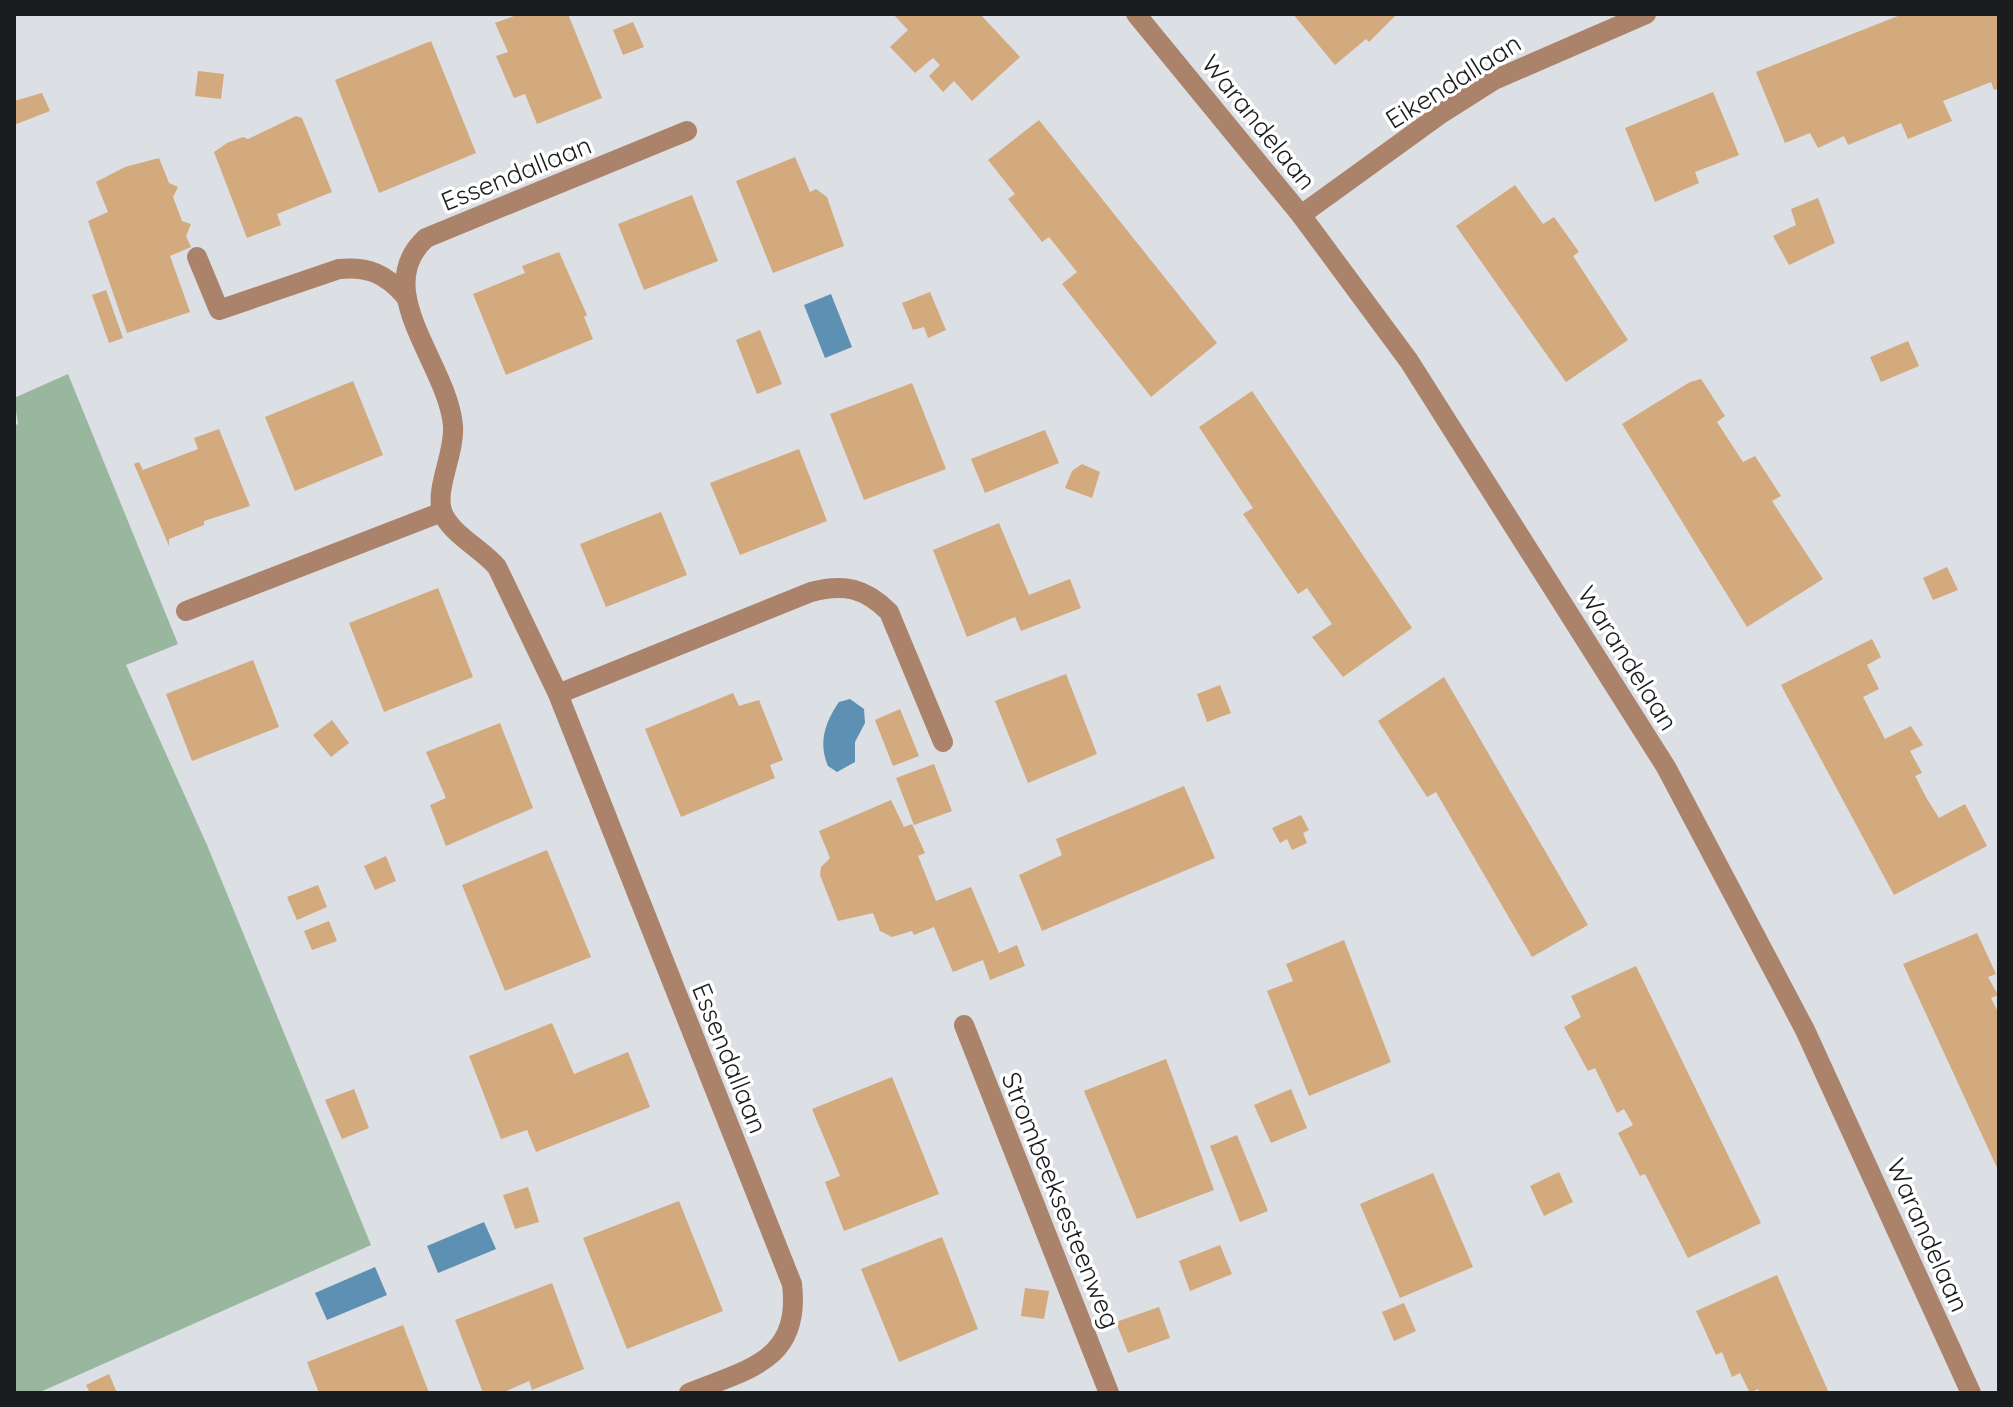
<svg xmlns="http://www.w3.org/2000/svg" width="2013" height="1407" viewBox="0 0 2013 1407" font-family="Quicksand,sans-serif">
<rect width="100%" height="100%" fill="#dcdfe4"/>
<path fill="#99b79f" d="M68 374 178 644 126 665 207 845 371 1245 38 1393H14V426L18 424 14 398Z"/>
<g fill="#5d90b3">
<path d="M831 294 852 347 825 358 804 305Z"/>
<path d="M850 699 864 709 865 723 855 742V762L837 772 828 766C818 743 825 722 839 702Z"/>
<path d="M484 1222 496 1249 438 1273 427 1246Z"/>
<path d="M375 1267 387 1295 327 1320 315 1293Z"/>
</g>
<g fill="#d3a97e">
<path d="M519 14H568L602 98 537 124 525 94 514 98 496 56 508 52 495 23Z"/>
<path d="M893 14H980L1020 57 972 101 954 81 943 92 929 76 940 65 933 58 915 73 890 47 908 30Z"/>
<path d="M1293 14H1397L1369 42 1366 39 1335 65Z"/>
<path d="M1903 14H1999V88L1994 90 1991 82 1943 101 1952 121 1908 139 1901 123 1848 145 1844 136 1818 148 1810 133 1785 143 1756 72Z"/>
<path d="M633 22 644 47 623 55 613 30Z"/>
<path d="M431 41 476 153 379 193 335 80Z"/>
<path d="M198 71 224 74 221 99 195 96Z"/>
<path d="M1713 92 1739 155 1695 172 1699 183 1655 202 1625 128Z"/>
<path d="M42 93 50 111 14 125V101Z"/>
<path d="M296 116 302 118 332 192 277 214 281 225 247 238 214 152 227 143 243 137 248 139Z"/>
<path d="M1039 120 1217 343 1151 397 1062 284 1077 272 1049 237 1042 242 1008 199 1015 194 988 160Z"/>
<path d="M795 157 810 192 816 189 827 197 844 246 773 273 736 181Z"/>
<path d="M159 158 169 183 178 187 173 197 182 221 191 224 186 236 191 247 170 256 190 312 127 333 88 221 108 212 96 182 125 167Z"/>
<path d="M1515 185 1543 224 1554 217 1579 252 1573 256 1575 259 1628 340 1566 382 1456 226Z"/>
<path d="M692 195 718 261 644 290 618 224Z"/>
<path d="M1818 198 1835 243 1789 265 1773 236 1796 225 1791 209Z"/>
<path d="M559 252 587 315 584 317 593 339 506 375 473 294 525 273 522 266Z"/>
<path d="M106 290 123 338 109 343 92 295Z"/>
<path d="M930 292 946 330 928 338 924 327 913 330 902 303Z"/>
<path d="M760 330 782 384 757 394 736 340Z"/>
<path d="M1908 341 1919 366 1881 382 1870 357Z"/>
<path d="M1701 379 1725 416 1717 422 1743 462 1755 456 1781 496 1772 501 1823 579 1747 627 1622 424 1690 382Z"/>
<path d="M353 381 383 455 295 491 265 417Z"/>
<path d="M912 383 946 469 864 500 830 414Z"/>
<path d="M1252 391 1412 628 1343 677 1312 637 1332 624 1307 588 1298 594 1243 514 1253 508 1199 427Z"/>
<path d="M219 429 250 506 204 521V525L169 539V546L134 464 139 462 143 470 198 449 194 438Z"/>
<path d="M1045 430 1059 463 985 493 971 459Z"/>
<path d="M799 449 827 521 740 555 710 483Z"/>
<path d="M1082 464 1100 472 1092 498 1065 488 1072 471Z"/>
<path d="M661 512 687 575 606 607 580 544Z"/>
<path d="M999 523 1029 595 1070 579 1081 608 1021 631 1015 617 967 637 933 550Z"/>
<path d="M1947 567 1958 590 1933 600 1923 578Z"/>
<path d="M438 588 473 677 384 712 349 623Z"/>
<path d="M1872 639 1881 657 1867 665 1879 689 1863 697 1885 739 1911 726 1923 745 1910 751 1922 773 1915 776 1927 799 1939 818 1965 804 1987 846 1894 895 1781 685Z"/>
<path d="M253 660 279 727 192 761 166 694Z"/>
<path d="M1066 674 1097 754 1028 783 995 701Z"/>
<path d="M1444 677 1588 925 1532 957 1436 792 1427 797 1378 721Z"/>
<path d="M1220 685 1231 713 1207 722 1197 694Z"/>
<path d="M733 693 739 706 759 700 783 760 770 765 775 778 681 817 645 729Z"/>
<path d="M900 709 919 756 893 766 875 720Z"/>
<path d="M332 720 349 743 331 757 313 735Z"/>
<path d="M500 723 533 808 446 846 430 805 446 798 426 752Z"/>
<path d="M934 764 952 811 914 825 896 778Z"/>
<path d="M1184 786 1215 858 1042 931 1019 875 1062 855 1056 839Z"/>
<path d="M891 800 904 827 912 824 925 853 918 856 936 901 971 887 999 953 1017 945 1025 966 990 980 983 960 953 972 934 927 914 935 912 931 892 937 880 931 873 913 838 921 820 875 821 867 830 858 819 831Z"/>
<path d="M1301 815 1309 830 1303 833 1307 843 1292 850 1287 839 1280 843 1272 828Z"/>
<path d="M547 850 591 957 505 991 462 885Z"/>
<path d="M386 856 396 881 375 890 364 866Z"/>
<path d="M318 885 327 907 297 920 287 897Z"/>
<path d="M329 921 337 941 312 950 304 931Z"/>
<path d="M1977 933 1996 974 1988 977 1998 995 1991 998 1999 1014V1172L1903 964Z"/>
<path d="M1344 940 1391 1062 1309 1096 1267 991 1293 981 1286 964Z"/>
<path d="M1636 966 1761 1223 1688 1258 1645 1174 1640 1176 1618 1133 1633 1125 1624 1109 1617 1113 1595 1068 1588 1071 1564 1027 1581 1017 1571 996Z"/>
<path d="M552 1023 574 1074 628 1052 650 1107 536 1152 527 1130 501 1139 469 1056Z"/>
<path d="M1166 1059 1214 1190 1137 1219 1084 1091Z"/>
<path d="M892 1077 939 1194 844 1231 825 1182 840 1176 812 1109Z"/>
<path d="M354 1089 369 1128 342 1139 325 1100Z"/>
<path d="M1291 1089 1307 1128 1271 1143 1254 1105Z"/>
<path d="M1237 1135 1268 1211 1240 1222 1210 1146Z"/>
<path d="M1559 1172 1573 1202 1544 1216 1530 1186Z"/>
<path d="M1433 1173 1473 1267 1400 1298 1360 1204Z"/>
<path d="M528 1187 539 1222 515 1229 503 1195Z"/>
<path d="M679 1201 723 1311 627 1349 583 1238Z"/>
<path d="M942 1237 978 1329 899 1362 861 1269Z"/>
<path d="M1220 1245 1232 1274 1190 1291 1179 1261Z"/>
<path d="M1777 1275 1796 1319 1829 1393H1760L1758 1389 1750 1393 1740 1373 1732 1377 1722 1352 1716 1355 1696 1311Z"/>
<path d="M552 1283 584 1369 532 1390 529 1381 502 1393H483L455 1320Z"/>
<path d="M1025 1288 1049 1291 1044 1319 1021 1316Z"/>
<path d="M1404 1303 1416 1331 1394 1341 1382 1312Z"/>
<path d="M1159 1307 1170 1338 1128 1353 1116 1322Z"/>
<path d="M403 1325 429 1393H319L307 1362Z"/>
<path d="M109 1374 117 1393H90L86 1385Z"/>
</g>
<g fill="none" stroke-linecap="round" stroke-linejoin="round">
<g stroke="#ab826a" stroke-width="20">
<path d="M1136 14 1301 215 1409 361 1666 767 1805 1030 1971 1393"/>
<path d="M687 131 426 238C369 290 448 364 453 426 455 453 435 488 442 511 449 533 482 549 497 567L558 694 792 1284C801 1361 748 1369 689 1393"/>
<path d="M1301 215 1442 113 1494 80 1646 14"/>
<path d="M197 257 219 310 339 269C368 266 386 274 405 296"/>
<path d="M186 611 442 512"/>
<path d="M558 694 811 592C844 583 865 588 889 612L943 742"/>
<path d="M964 1025 1109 1393"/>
</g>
</g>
<g text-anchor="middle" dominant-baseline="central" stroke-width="7" stroke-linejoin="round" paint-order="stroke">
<g font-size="26" fill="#1b1c1e" stroke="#fff">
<text transform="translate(1453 81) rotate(-32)">Eikendallaan</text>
<text transform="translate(1259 122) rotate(51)">Warandelaan</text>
<text transform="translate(516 173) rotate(-22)">Essendallaan</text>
<text transform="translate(1628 658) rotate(58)">Warandelaan</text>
<text transform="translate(730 1058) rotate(68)">Essendallaan</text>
<text transform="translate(1061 1200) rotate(68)">Strombeeksesteenweg</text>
<text transform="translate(1928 1235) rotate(66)">Warandelaan</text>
</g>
</g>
<rect width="2013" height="1407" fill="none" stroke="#1b1c1e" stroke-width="32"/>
</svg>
